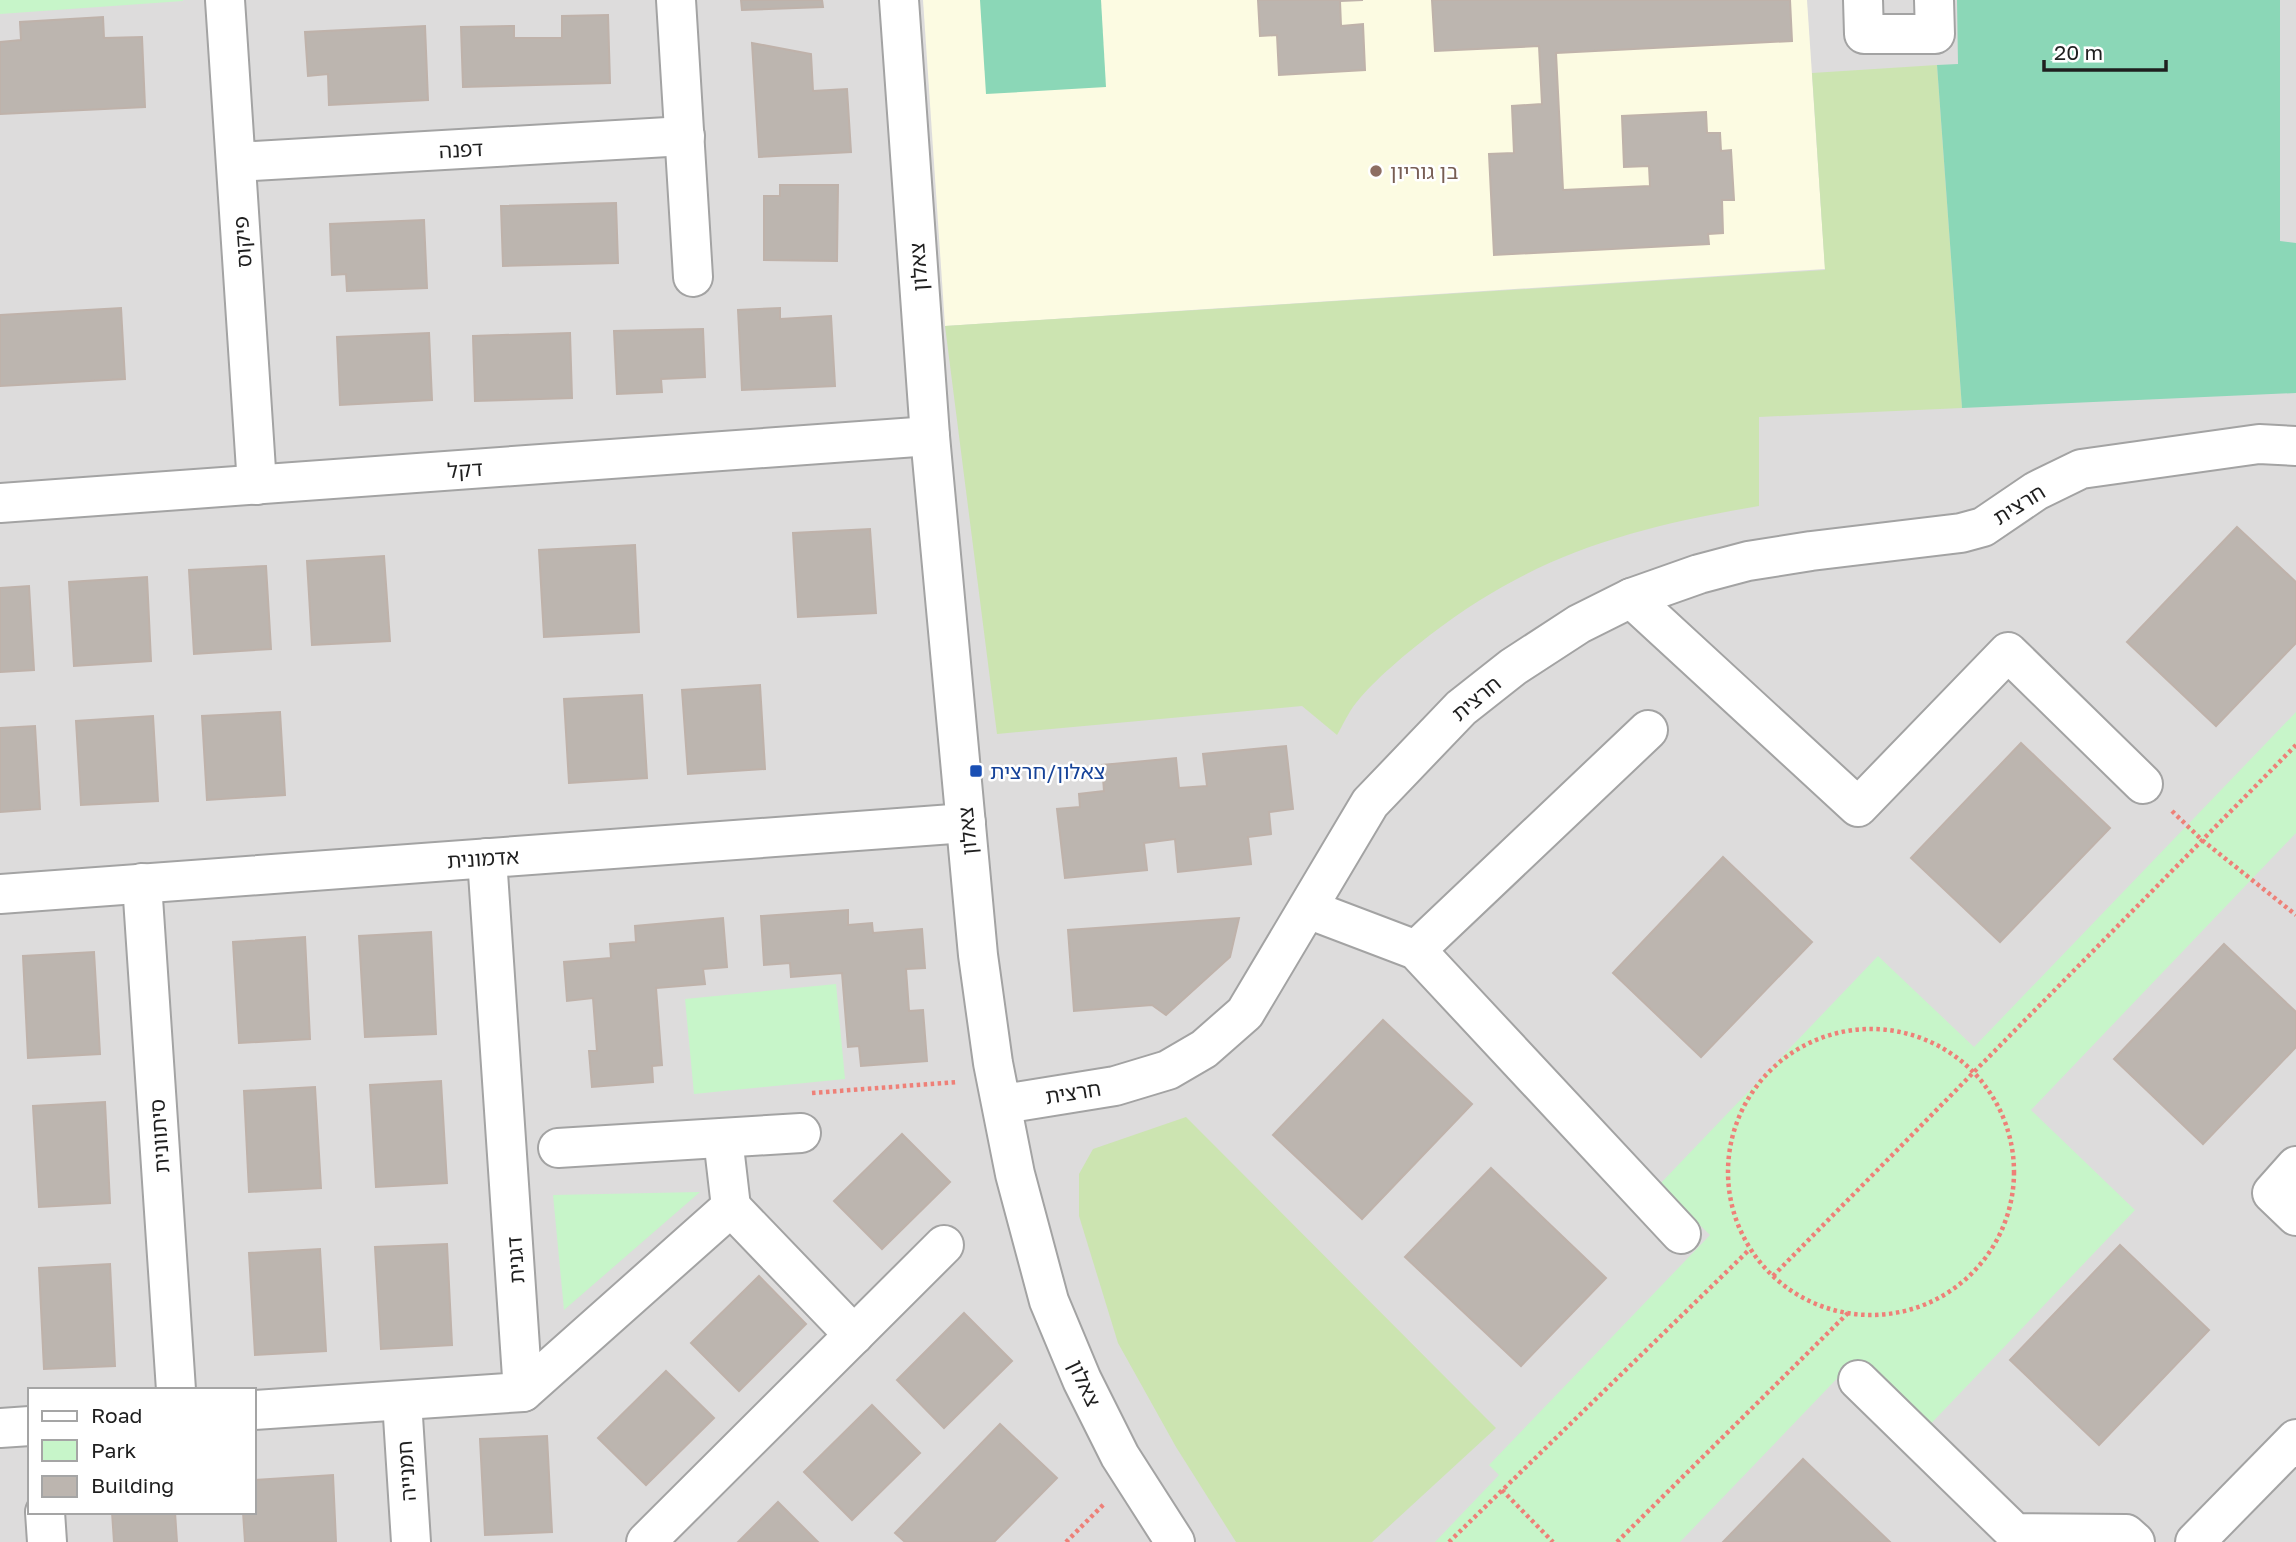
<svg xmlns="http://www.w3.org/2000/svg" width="2296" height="1542" viewBox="0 0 2296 1542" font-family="'Golos Text','Noto Sans Hebrew',sans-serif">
<rect width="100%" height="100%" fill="#efece6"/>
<path fill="#dddcdc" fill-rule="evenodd" d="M0 0H2296V1542H0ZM30 1390H254V1512H30Z"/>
<path fill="#fcfbe2" d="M923 0H1807L1825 269 945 326Z"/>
<g fill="#cce4b1">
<path d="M1937 65 1962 408 1759 417V506C1631 528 1535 554 1430 635 1407 653 1374 680 1356 703 1348 713 1343 725 1337 735L1302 706 997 734 945 326 1825 270 1812 73Z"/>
<path d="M1186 1117 1496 1428 1372 1542H1236L1176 1447 1118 1343 1079 1216V1174L1093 1149Z"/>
</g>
<g fill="#c7f5c9">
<path d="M0 0H183V1L0 14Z"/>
<path d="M2296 712V833L2031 1110 2135 1210 1922 1433 1850 1365 1680 1542H1435L1499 1475 1489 1465 1710 1235 1659 1185 1878 956 1974 1047Z"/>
<path d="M836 984 845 1079 694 1094 685 999Z"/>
<path d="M700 1192 564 1310 553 1195Z"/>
</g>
<g fill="#8bd7b7">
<path d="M980 0H1101L1106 87 986 94Z"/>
<path d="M1957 0H2280V241L2296 243V393L1962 408 1937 65 1958 64Z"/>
</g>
<g fill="#bcb5af" stroke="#bfb2aa" stroke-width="2">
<path d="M741 0H822L823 7 742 10Z"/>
<path d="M1258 0H1363L1340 1 1341 26 1363 24 1365 70 1279 75 1277 35 1260 36Z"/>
<path d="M1432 0H1790L1792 41 1556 53 1563 190 1650 186 1649 166 1624 167 1622 116 1706 112 1707 133H1720L1721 151 1731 150 1734 200H1722L1723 233 1708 234 1709 244 1494 255 1489 154 1514 153 1512 106 1542 104 1539 46 1435 51Z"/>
<path d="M608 15 610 83 463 87 461 27 514 26V38H562V16Z"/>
<path d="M103 17 104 38 142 37 145 107 0 114V42L21 40 20 22Z"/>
<path d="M425 26 428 100 329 105 328 74 308 76 305 32Z"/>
<path d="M752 43 811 54 813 91 847 89 851 152 759 157Z"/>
<path d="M780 185H838L837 261 764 260V196H780Z"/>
<path d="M616 203 618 263 503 266 501 206Z"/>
<path d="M424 220 427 288 347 291 346 274 332 275 330 224Z"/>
<path d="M121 308 125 379 0 386V315Z"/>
<path d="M780 308V319L831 316 835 386 742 390 738 310Z"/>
<path d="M703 329 705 377 661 379 662 392 617 394 614 331Z"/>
<path d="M429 333 432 400 340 405 337 337Z"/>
<path d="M570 333 572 398 475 401 473 336Z"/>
<path d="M2237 527 2296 582V643L2216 726 2127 642Z"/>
<path d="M870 529 876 613 798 617 793 533Z"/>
<path d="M635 545 639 632 544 637 539 550Z"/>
<path d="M384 556 390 641 312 645 307 561Z"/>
<path d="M266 566 271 649 194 654 189 570Z"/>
<path d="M147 577 151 661 74 666 69 582Z"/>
<path d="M29 586 34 670 0 672V588Z"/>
<path d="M760 685 765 769 688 774 682 690Z"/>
<path d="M642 695 647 778 569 783 564 699Z"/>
<path d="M280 712 285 795 207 800 202 716Z"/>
<path d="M153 716 158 801 81 805 76 721Z"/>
<path d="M35 726 40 809 0 812V728Z"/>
<path d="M2021 743 2110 828 2000 942 1911 858Z"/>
<path d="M1286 746 1293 809 1269 812 1271 834 1248 837 1251 864 1178 872 1175 839 1144 843 1147 870 1065 878 1057 809 1080 807 1079 794 1104 791 1102 765 1176 758 1179 788 1207 786 1203 754Z"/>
<path d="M1723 857 1812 942 1701 1057 1613 973Z"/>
<path d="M848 910V925L872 923 873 933 922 929 925 968 906 969 909 1011 923 1010 927 1061 861 1066 859 1046 848 1047 842 973 791 977 790 963 764 965 761 916Z"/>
<path d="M723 918 727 967 703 969 705 984 656 988 662 1065 652 1066 653 1082 592 1087 589 1051H597L593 998 567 1001 564 962 611 958 610 944 636 942 635 926Z"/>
<path d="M1239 918 1230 957 1166 1015 1152 1005 1074 1011 1068 930Z"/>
<path d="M431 932 436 1034 365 1037 359 936Z"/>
<path d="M305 937 310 1039 239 1043 233 942Z"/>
<path d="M2224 944 2296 1012V1047L2203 1144 2114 1059Z"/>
<path d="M94 952 100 1054 28 1058 23 956Z"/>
<path d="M1383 1020 1472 1104 1362 1219 1273 1135Z"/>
<path d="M441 1081 447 1183 376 1187 370 1085Z"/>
<path d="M315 1087 321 1188 249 1192 244 1091Z"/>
<path d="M105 1102 110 1203 39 1207 33 1106Z"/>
<path d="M902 1134 950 1182 882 1249 834 1201Z"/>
<path d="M1491 1168 1606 1278 1521 1366 1405 1257Z"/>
<path d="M447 1244 452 1345 381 1349 375 1247Z"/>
<path d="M2120 1245 2209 1330 2099 1445 2010 1360Z"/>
<path d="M320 1249 326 1351 255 1355 249 1253Z"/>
<path d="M110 1264 115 1366 44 1369 39 1268Z"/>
<path d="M759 1276 806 1324 739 1391 691 1343Z"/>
<path d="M964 1313 1012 1361 944 1428 897 1380Z"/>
<path d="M666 1371 714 1418 646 1485 598 1438Z"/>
<path d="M872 1405 920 1453 852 1520 804 1472Z"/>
<path d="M1000 1424 1057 1478 994 1542H905L895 1533Z"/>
<path d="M547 1436 552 1532 485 1535 480 1439Z"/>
<path d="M1803 1459 1890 1542H1723Z"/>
<path d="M333 1475 336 1542H245L243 1512H254V1480Z"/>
<path d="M778 1502 818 1542H738Z"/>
<path d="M112 1512H175L177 1542H114Z"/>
</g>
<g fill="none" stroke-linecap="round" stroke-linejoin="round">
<defs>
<g id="minor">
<path d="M225 0 257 485"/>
<path d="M676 0 693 277"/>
<path d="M899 0 930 436 978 955 993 1063 1015 1174 1049 1301 1082 1380 1120 1456 1175 1542"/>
<path d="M1863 0 1864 34H1935L1934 0"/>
<path d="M236 162 685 136"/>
<path d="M0 503 930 436"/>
<path d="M1631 598 1858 807 2008 652 2143 784"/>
<path d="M142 883 176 1390"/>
<path d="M0 894 966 823"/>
<path d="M1308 909 1416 950 1681 1234"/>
<path d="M1416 950 1648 730"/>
<path d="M1003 1104 1115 1086 1168 1070 1204 1049 1245 1013 1370 803 1461 708 1513 667 1579 624 1631 598 1699 574 1748 561 1811 551 1961 533 1983 527 2036 491 2081 469 2259 444 2296 446"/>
<path d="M723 1138 731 1207"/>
<path d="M558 1148 801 1133"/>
<path d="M2296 1166 2272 1193 2296 1216"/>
<path d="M1858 1380 2015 1533 2126 1534 2135 1542"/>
<path d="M523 1392 731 1207 854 1335"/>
<path d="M402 1401 411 1542"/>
<path d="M254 1410 523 1392 487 858"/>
<path d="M0 1428 30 1426"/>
<path d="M45 1512 47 1542"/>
<path d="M646 1542 944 1245"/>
<path d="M2195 1542 2296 1439"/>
</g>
</defs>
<use href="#minor" stroke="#a3a3a3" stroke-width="42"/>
<g stroke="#ee8078" stroke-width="4.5" stroke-dasharray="3.5 3.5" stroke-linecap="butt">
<path d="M2172 811 2202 840 2296 915"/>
<circle cx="1871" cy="1172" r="143"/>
<path d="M812 1093 957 1082"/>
<path d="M1773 1276 2296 745"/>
<path d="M1502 1490 1553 1542"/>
<path d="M1066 1542 1105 1503"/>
<path d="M1449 1542 1750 1249"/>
<path d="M1617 1542 1848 1313"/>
</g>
<use href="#minor" stroke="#fff" stroke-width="38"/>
</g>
<circle fill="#8d6e63" stroke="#fff" stroke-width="2.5" cx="1376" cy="171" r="7"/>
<rect fill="#1a4fb4" stroke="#fff" stroke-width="2.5" x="969" y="764" width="14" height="14" rx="3.5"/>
<g text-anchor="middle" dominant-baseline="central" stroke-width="5" stroke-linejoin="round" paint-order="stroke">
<g font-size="21" fill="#1f1f1f" stroke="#fff">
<text transform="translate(461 149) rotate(-3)">דפנה</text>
<text transform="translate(242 242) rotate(-94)">פיקוס</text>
<text transform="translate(918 267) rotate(-94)">צאלון</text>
<text transform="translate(465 469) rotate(-4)">דקל</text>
<text transform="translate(2019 504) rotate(-32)">חרצית</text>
<text transform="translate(1476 698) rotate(-40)">חרצית</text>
<text transform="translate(967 831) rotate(-95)">צאלון</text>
<text transform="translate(483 858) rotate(-4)">אדמונית</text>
<text transform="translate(1073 1092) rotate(-9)">חרצית</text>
<text transform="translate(159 1136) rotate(-94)">סיתוונית</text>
<text transform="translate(515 1260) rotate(-94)">דגנית</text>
<text transform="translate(1085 1383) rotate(65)">צאלון</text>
<text transform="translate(406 1471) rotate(-94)">חמנייה</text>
</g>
<g font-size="21" fill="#785e54" stroke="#fff" text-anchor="start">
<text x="1390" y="171">בן גוריון</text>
</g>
<g font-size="21" fill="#164399" stroke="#fff" text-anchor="start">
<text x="990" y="771">צאלון/חרצית</text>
</g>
</g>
<rect x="28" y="1388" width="228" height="126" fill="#ffffff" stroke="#a5a5a5" stroke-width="2"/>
<rect x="42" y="1411" width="35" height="10" fill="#ffffff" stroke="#a5a5a5" stroke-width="2"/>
<text x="91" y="1423" font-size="21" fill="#1f1f1f">Road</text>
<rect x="42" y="1440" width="35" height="21" fill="#c7f5c9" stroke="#a5a5a5" stroke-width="2"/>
<text x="91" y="1458" font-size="21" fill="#1f1f1f">Park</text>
<rect x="42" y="1476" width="35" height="21" fill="#bcb5af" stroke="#a5a5a5" stroke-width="2"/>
<text x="91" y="1493" font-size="21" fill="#1f1f1f">Building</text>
<path d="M2044 60v10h122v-10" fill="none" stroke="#1f1f1f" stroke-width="3.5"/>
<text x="2054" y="60" font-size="21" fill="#1f1f1f" stroke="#ffffff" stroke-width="5" paint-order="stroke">20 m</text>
</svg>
